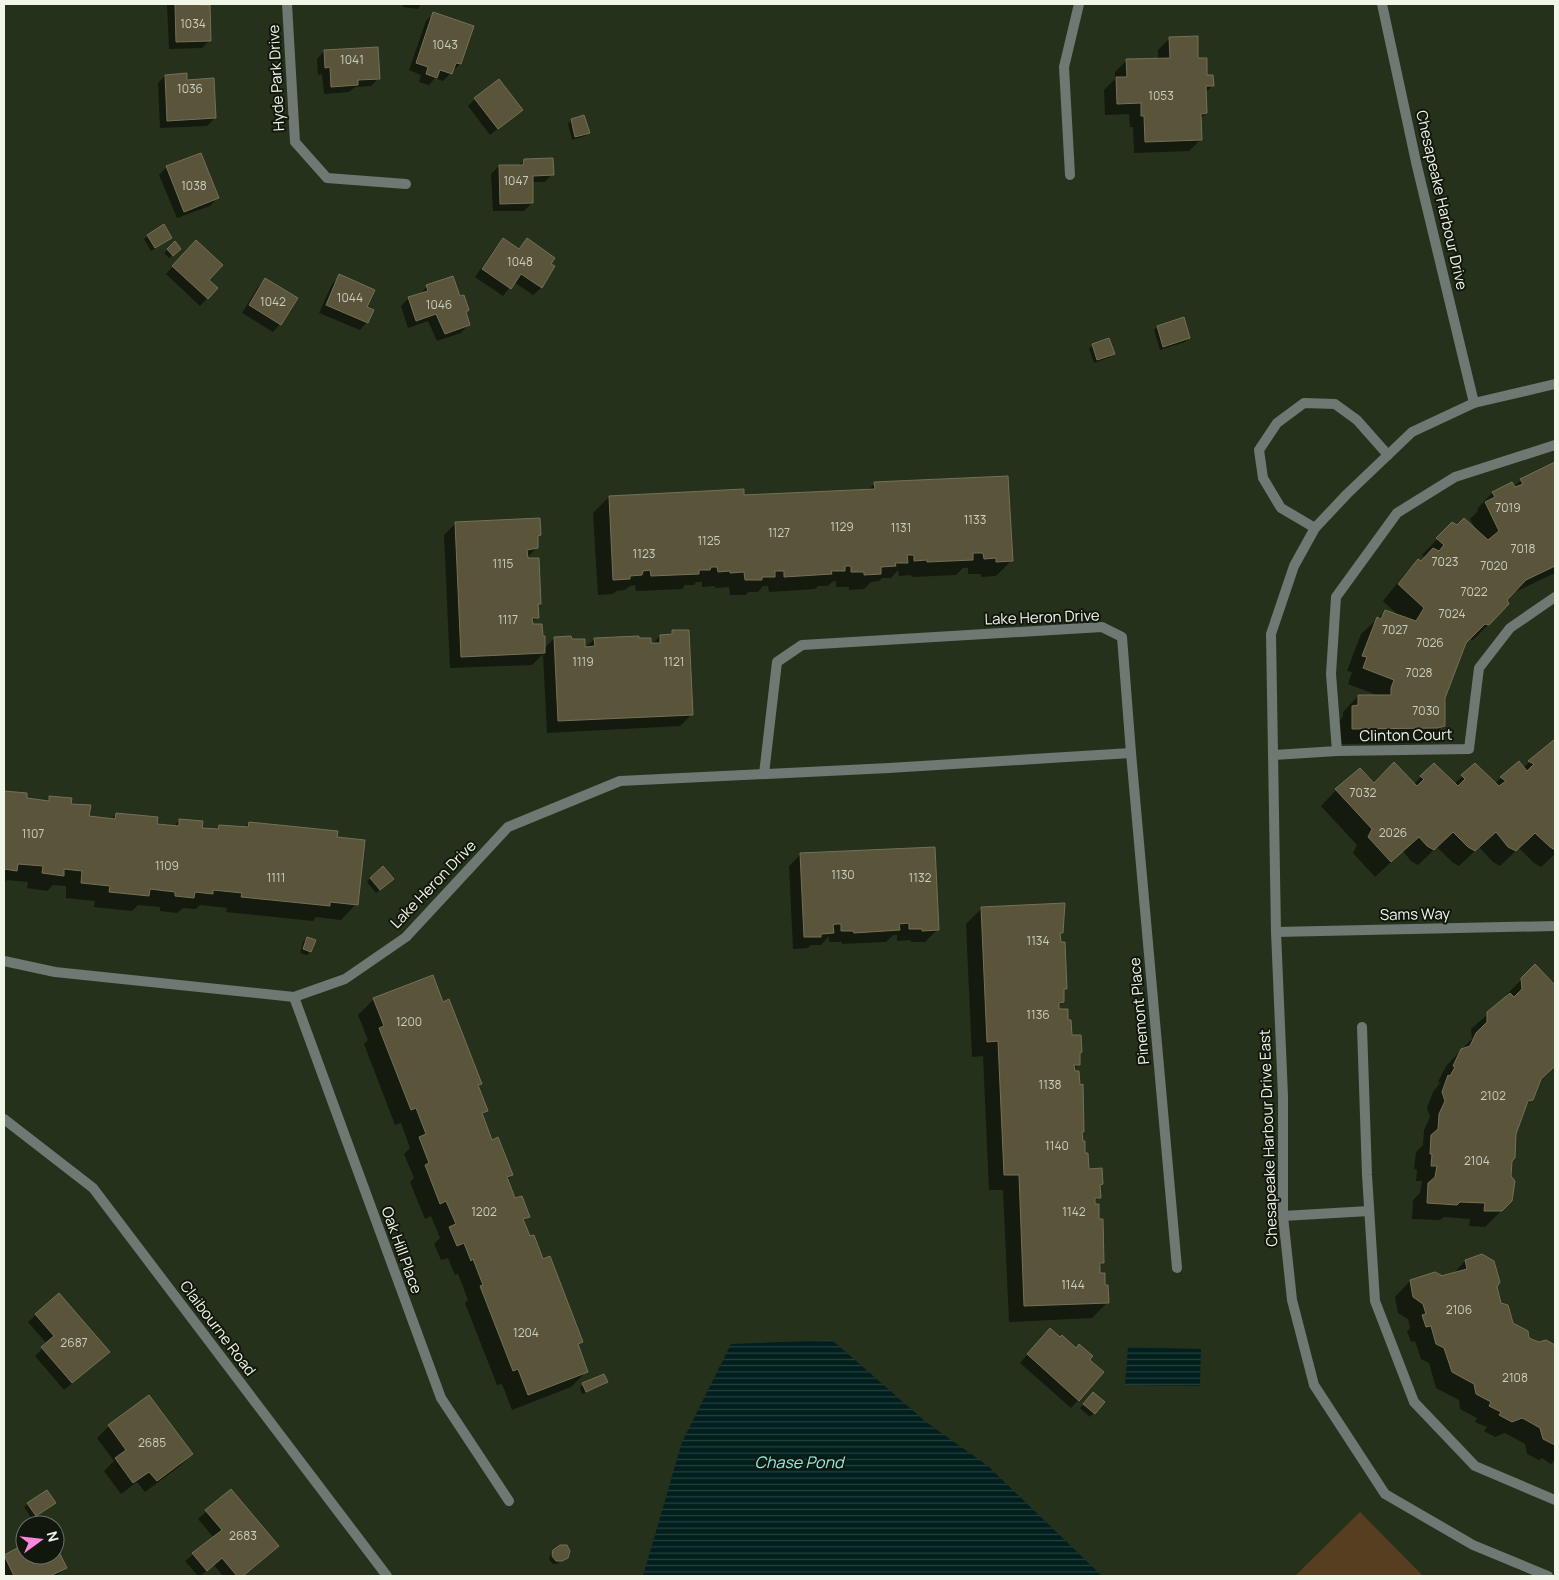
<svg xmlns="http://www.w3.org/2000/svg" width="1559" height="1580" viewBox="0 0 1559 1580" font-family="Manrope,sans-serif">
<defs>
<pattern id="water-rules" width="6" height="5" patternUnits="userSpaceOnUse" patternTransform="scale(1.25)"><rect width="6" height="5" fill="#011f1d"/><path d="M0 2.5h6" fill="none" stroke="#26403e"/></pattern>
</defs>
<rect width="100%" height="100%" fill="#26311b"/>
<path fill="#573e21" d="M1360 1512 1423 1576H1295Z"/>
<g fill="url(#water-rules)">
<path d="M832 1340 926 1422 988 1466 1102 1576H643L682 1442 731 1344Z"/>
<path d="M1128 1347 1201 1349 1200 1386 1125 1385Z"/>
</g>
<g fill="#0007">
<path d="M167 4H191V7L210 40 202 48 169 49Z"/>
<path d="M403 4H421L418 9 403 7Z"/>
<path d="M434 13 460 64 443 81 435 78 429 85 419 82 421 75 409 70 426 21Z"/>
<path d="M1170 38 1197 59 1212 86 1205 93 1206 113 1200 119 1201 139 1189 151 1134 153 1133 127H1130L1129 114 1105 115 1104 90 1115 79V72L1127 60 1158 59V50Z"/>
<path d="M324 51 379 78 371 86 355 87 349 92 324 94 322 74 318 75 317 59Z"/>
<path d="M165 76 186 81 215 118 207 126 160 128 158 83Z"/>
<path d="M475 99 522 109 490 135 468 106Z"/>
<path d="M584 117 588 133 585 136 572 140 568 124 571 120Z"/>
<path d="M524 160 552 174 545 182H532V203L524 211H493L491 174 499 166H518Z"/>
<path d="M167 167 217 198 210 206 177 218 159 175Z"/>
<path d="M148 236 171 238 151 251 144 239Z"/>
<path d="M527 239 553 267 541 288 533 295 514 282 503 296 475 277 496 247 503 240 517 250Z"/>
<path d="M175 243 180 249 169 258 164 253Z"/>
<path d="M188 250 208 280 217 288 200 306 166 274Z"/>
<path d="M340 276 366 308 367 322 360 330 319 313 332 284Z"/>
<path d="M266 279 280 324 273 332 242 313 258 287Z"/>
<path d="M427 286 465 313 468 325 461 333 437 341 428 321 408 328 401 306 409 298 420 295Z"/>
<path d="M1157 327 1189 338 1185 342 1160 350 1154 330Z"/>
<path d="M1093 345 1113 354 1110 357 1094 363 1089 349Z"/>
<path d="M1555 464V573L1509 595 1489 624 1473 640 1469 639 1465 643 1444 697V725L1428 741 1421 743 1337 744V723L1343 717V712L1358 696H1379L1348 684 1352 672 1347 671 1361 634 1386 611 1400 617 1383 601 1403 576 1418 560 1421 562 1425 558 1422 555 1452 524 1476 530 1470 519 1478 511 1477 509 1492 493 1511 483 1513 487 1521 480Z"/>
<path d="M875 484 1012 560 996 576 981 577V574H968V568H963L956 575 912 577 911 575 899 576 898 570 891 578H882L879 581 871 582 864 589 849 590V587H836V581L832 582 828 586H818L815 589 769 592 768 586H763L758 592H748L746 595H730L729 587 715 588V586L702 587V582H696L694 585H685L682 589 636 591 635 585 630 586 625 590 616 591 613 594 598 595 593 513 609 497H743L868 490Z"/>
<path d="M456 523 539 535 537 538V547L526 559 540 603 537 606 538 617 531 623 544 649 554 638 584 648 595 639 652 644 660 636 668 635 672 632 692 714 680 726 547 733 543 654 532 665 450 668 444 535Z"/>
<path d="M1555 740V854L1541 867 1534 863 1519 848 1500 866 1493 862 1479 847 1459 866 1452 862 1437 847 1418 865 1411 861 1403 851 1375 877 1353 853 1357 845 1321 806 1336 790 1374 784H1414L1434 764 1454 784 1475 765 1495 784 1501 777 1523 768Z"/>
<path d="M4 792 26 794 25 799 45 802 50 797 70 805 88 817 111 820 116 814 155 825 173 827 180 820 201 829 215 830 219 826 244 828 249 823 336 838 356 904 341 920 316 917 313 921 265 916 226 912 227 908 200 905 196 909 183 908 177 913 160 911V907L138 905 132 911 94 907 95 901 66 898V886L53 885 47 891 27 888 28 882 7 880 4 883Z"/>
<path d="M801 854 937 930 925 942H911V940L897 941V935H893L886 942 842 944V942H829V936L821 945H811L808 948 793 949 789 866Z"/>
<path d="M370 878 389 882 376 893 367 882Z"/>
<path d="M982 908 1062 933 1059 936 1066 988 1063 991V1002L1058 1007 1070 1037 1081 1052 1079 1054V1064L1074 1069 1083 1131 1081 1133 1084 1154 1088 1170 1101 1184 1099 1187V1197L1094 1202 1103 1263 1099 1267V1274L1108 1302 1092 1318 1009 1322 1003 1190H989L983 1056 972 1057 966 924Z"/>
<path d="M307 938 314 941 310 952 307 955 300 953 303 942Z"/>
<path d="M1535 966 1555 995V1064L1540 1080 1532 1099 1524 1107 1514 1134 1511 1160V1201L1485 1227 1469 1226 1470 1219 1444 1217 1440 1220 1412 1219 1413 1200 1420 1193 1422 1181H1416L1417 1170 1414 1169 1416 1152 1423 1145 1424 1130 1430 1117 1427 1108 1433 1092 1440 1083 1438 1082 1446 1066 1472 1039 1471 1029 1506 998V995Z"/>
<path d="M432 977 443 1003 481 1084 477 1087 487 1110 481 1116 491 1142 512 1175 507 1180 515 1200 528 1216 523 1222 581 1342 577 1346 587 1371 571 1387 512 1410 502 1384 497 1385 465 1303 468 1300 458 1274 455 1275 448 1258 441 1260 434 1244 440 1238 431 1216 425 1219 410 1182 414 1178 404 1154 410 1148 401 1123 395 1125 364 1044 368 1040 358 1015 374 999Z"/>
<path d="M1465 1261 1496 1287 1500 1304 1512 1324 1528 1339 1539 1343 1546 1341 1555 1346V1460L1551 1464 1542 1458 1539 1460 1527 1454 1525 1444 1505 1433 1495 1437 1484 1431 1487 1427 1475 1422 1477 1418 1460 1409 1459 1400 1436 1388 1429 1363 1421 1359 1415 1341 1411 1342 1407 1331 1410 1328 1408 1319 1398 1313 1395 1297 1410 1281 1439 1278 1452 1275Z"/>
<path d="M36 1315 100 1359 64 1390 35 1356 47 1344 28 1322Z"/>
<path d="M1042 1338 1088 1359 1078 1400 1071 1408 1020 1363Z"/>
<path d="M606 1382 603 1385 582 1394 580 1388 583 1384Z"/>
<path d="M1093 1394 1104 1402 1090 1417 1080 1408Z"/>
<path d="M149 1397 192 1454 180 1466 145 1492 137 1482 121 1494 104 1471 114 1461 97 1438 109 1426Z"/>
<path d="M230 1491 269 1554 243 1576H223L214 1565 200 1576H198L185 1561 214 1538 198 1519Z"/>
<path d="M28 1504 51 1506 32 1519 24 1507Z"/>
<path d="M25 1546V1555H55V1546L66 1568 56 1576H4V1556Z"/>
<path d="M554 1551 567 1557 557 1564H553L549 1560 550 1555Z"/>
</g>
<g fill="#59543a" stroke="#757056">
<path d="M175 4 210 5 211 41 176 42Z"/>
<path d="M433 12 474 26 461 64 456 63 452 74 440 70 437 78 426 74 428 67 416 63Z"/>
<path d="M1198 36V58H1207V75H1213L1214 86H1206L1207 113 1201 114 1202 140 1145 142 1144 116H1141V103L1117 104 1116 77H1127L1126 59 1170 58 1169 37Z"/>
<path d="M378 47 380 79 358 80V85L331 87 330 67 325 68 324 50Z"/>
<path d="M187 73V80L214 78 216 118 167 121 165 75Z"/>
<path d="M499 79 523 110 498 129 474 98Z"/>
<path d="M584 115 590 133 575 137 571 119Z"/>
<path d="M201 153 219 198 184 212 166 166Z"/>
<path d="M553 158 554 175 533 176V203L500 204 499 165H523L524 159Z"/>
<path d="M164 224 172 238 155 248 147 235Z"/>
<path d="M503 238 519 249 527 238 555 258 551 264 555 266 542 288 521 274 511 289 482 269Z"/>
<path d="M196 240 223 265 209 280 218 288 208 299 172 266Z"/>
<path d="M175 241 181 249 173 256 167 249Z"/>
<path d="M339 274 375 290 367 307 374 310 368 323 326 305Z"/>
<path d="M453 276 460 296 464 295 469 310 466 312 470 325 445 334 436 314 416 321 408 297 428 291 426 285Z"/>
<path d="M265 278 298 298 281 325 249 305Z"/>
<path d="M1184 317 1190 338 1163 347 1157 326Z"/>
<path d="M1109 338 1115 354 1097 360 1092 344Z"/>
<path d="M1555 462V566L1526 580 1507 600 1509 604 1489 625 1485 624 1466 643 1445 698V726L1438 728 1352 729V706L1358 705V695H1391V688L1394 680 1363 668 1367 657 1362 656 1377 617 1381 619 1385 610 1416 621 1424 608 1398 584 1418 559 1421 561 1433 548 1439 551 1444 545 1436 538 1452 522 1457 525 1464 518 1488 540 1499 531 1485 502 1495 497 1492 492 1512 482 1515 487 1523 484 1520 479Z"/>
<path d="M1008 476 1013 561 996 562V558L984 559 983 553H973V560L927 562V560L914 561V555H907L908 563H895L896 566 881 567V574L864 575V572H851V566H845V571H831L832 574 784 577V571H775V577H762V580H745L744 572 730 573V571L718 572 717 567H711L710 570H699V574L651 576 650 570 643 571 642 575 630 576V579L613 580 609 496 744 489V495L875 489 874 482Z"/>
<path d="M540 518 541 535 538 536V548L527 550 528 558H539L541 604H538L539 618H532L533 624H542L543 636H545V653L461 657 455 522Z"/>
<path d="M672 630H689L693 715 558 721 554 637 571 636 572 639H585V647L595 646 594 638 639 636V638H651V643H660V635L672 634Z"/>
<path d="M1555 739V850L1550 847 1535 833 1516 851 1508 847 1496 832 1475 851 1468 847 1453 832 1434 850 1427 846 1419 837 1391 862 1368 837 1372 829 1335 789 1360 768 1374 783 1394 762 1417 786 1424 779 1420 776 1434 763 1458 786 1465 779 1461 775 1475 763 1499 786 1506 781 1500 777 1519 761 1527 771 1534 764 1528 761Z"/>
<path d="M4 791 27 793V798L49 801V796L72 798 71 804 91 805 89 816 115 819 116 813 158 817 157 824 179 826V819L203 821 202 828 218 829 219 825 248 827 249 822 338 831 337 837 365 840 358 905 330 902V906L281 901 241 897 242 893 213 890V894L195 892 194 898 175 896V892L150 889 149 896 109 892 110 886 81 883 82 871 64 869V876L42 873 43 866 18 864 17 871 4 869Z"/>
<path d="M935 847 939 930 922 931V929H909V923L899 924 900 930 854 933 853 931H841V924H836L833 925 834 933 821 934V937H804L800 853Z"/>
<path d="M383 866 394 879 380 890 370 878Z"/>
<path d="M1065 903 1063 933H1060L1061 942H1065L1067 989H1064V1002L1059 1003V1009H1068V1020H1071L1072 1035H1081L1082 1052 1080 1053V1065H1074L1075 1071H1079L1080 1085 1083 1084 1084 1132H1082L1083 1141H1085V1153H1088L1089 1169 1102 1168 1103 1184 1100 1185 1101 1198H1095V1204H1099V1219H1103L1104 1263H1100V1273H1105V1285H1108L1109 1303 1024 1306 1019 1175H1004L998 1041 987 1042 981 907Z"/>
<path d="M307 937 316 940 311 952 303 949Z"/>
<path d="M1535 964 1555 985V1066L1541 1079 1533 1100 1528 1101 1516 1134 1515 1158 1512 1161 1511 1176 1515 1181 1512 1201 1502 1211H1484L1485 1203 1460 1202 1457 1205 1427 1203 1428 1183 1435 1177 1437 1166H1431L1432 1154H1430L1431 1135 1438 1129 1439 1114 1445 1101 1442 1092 1448 1075 1450 1076 1455 1067 1453 1066 1461 1049 1470 1046 1476 1033 1487 1022V1012L1510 993 1514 997 1522 989 1521 978Z"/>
<path d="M433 975 443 1002 449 999 482 1084 478 1085 488 1111 482 1113 492 1140 498 1137 513 1175 507 1177 515 1198 522 1196 530 1217 523 1219 530 1236 534 1235 543 1259 550 1256 583 1342 578 1344 588 1372 528 1395 518 1369 513 1371 480 1286 483 1285 473 1259 471 1261 464 1243 457 1246 449 1227 456 1224 446 1201 440 1204 425 1165 429 1163 419 1137 426 1134 416 1108 411 1110 379 1028 384 1026 373 998Z"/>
<path d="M1482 1254 1494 1261 1500 1282 1497 1287 1501 1303 1508 1305 1513 1323 1528 1331 1529 1338 1539 1342 1546 1340 1555 1345V1445L1543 1439 1540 1428 1526 1420 1522 1418 1512 1422 1499 1415 1501 1412 1489 1406 1491 1402 1476 1394 1474 1384 1452 1372 1444 1348 1436 1344 1431 1326 1426 1327 1422 1315 1426 1314 1423 1304 1413 1297 1410 1280 1435 1272 1441 1275V1276L1467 1269 1465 1260Z"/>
<path d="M59 1293 110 1352 72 1383 41 1347 54 1336 35 1314Z"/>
<path d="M1050 1328 1060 1337 1062 1335 1076 1348 1079 1344 1093 1356 1090 1359 1091 1361 1104 1372 1079 1401 1027 1354Z"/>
<path d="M604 1374 608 1382 586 1392 582 1383Z"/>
<path d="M1093 1392 1105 1402 1095 1414 1083 1404Z"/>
<path d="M149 1395 193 1454 157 1481 149 1472 133 1483 115 1458 126 1450 108 1425Z"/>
<path d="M231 1489 279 1546 243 1576H237L222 1558 207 1571 192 1553 222 1530 205 1510Z"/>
<path d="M47 1490 56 1503 36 1516 27 1503Z"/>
<path d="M25 1544V1555H55V1544L67 1568 50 1576H14L4 1555Z"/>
<path d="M560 1545H567L570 1551 568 1558 562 1561H556L552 1556 553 1550Z"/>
</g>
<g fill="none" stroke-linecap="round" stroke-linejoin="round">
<g stroke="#6d7972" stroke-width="10">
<path d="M1070 175 1064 67 1079 4"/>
<path d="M1315 528 1281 508 1263 478 1259 450 1277 423 1304 403 1335 404 1357 420 1388 455"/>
</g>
<g stroke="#6d7972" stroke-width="10">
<path d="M287 4 295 142 327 178 406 184"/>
<path d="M1382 4 1416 162 1474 403"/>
<path d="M1337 751 1469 749 1479 668 1510 628 1555 597"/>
<path d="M1274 755 1337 751 1331 674 1336 597 1397 513 1455 477 1555 445"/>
<path d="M764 774 777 662 802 645 1102 627 1122 637 1131 753 1177 1268"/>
<path d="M1276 932 1555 926"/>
<path d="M4 961 55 972 294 997 345 979 406 937 508 827 620 781 889 768 1131 753"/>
<path d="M294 997 441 1398 509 1501"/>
<path d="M1362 1027 1367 1175 1375 1301 1414 1402 1475 1466 1555 1500"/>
<path d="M4 1119 93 1188 387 1576"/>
<path d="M1283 1216 1369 1211"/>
<path d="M1548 1576 1473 1545 1385 1494 1314 1385 1292 1300 1283 1216V1096L1276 932 1271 634 1294 566 1315 528 1347 494 1412 432 1474 403 1555 384"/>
</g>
</g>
<g text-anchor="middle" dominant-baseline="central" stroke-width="4" stroke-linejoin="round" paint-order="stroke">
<g font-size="12" fill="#cacebd">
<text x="193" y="23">1034</text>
<text x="445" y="44">1043</text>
<text x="352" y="59">1041</text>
<text x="190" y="88">1036</text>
<text x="1161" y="95">1053</text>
<text x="516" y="180">1047</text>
<text x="194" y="185">1038</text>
<text x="520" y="261">1048</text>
<text x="350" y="297">1044</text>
<text x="273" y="301">1042</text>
<text x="439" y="304">1046</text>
<text x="1508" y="507">7019</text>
<text x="975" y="519">1133</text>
<text x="842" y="526">1129</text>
<text x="901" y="527">1131</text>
<text x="779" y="532">1127</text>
<text x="709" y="540">1125</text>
<text x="1523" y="548">7018</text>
<text x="644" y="553">1123</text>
<text x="1445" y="561">7023</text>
<text x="503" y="563">1115</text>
<text x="1494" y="565">7020</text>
<text x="1474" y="591">7022</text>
<text x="1452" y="613">7024</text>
<text x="508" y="619">1117</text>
<text x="1395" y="629">7027</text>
<text x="1430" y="642">7026</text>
<text x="583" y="661">1119</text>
<text x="674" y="661">1121</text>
<text x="1419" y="672">7028</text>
<text x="1426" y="710">7030</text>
<text x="1363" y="792">7032</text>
<text x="1393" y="832">2026</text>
<text x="33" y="833">1107</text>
<text x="167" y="865">1109</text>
<text x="843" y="874">1130</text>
<text x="276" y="877">1111</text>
<text x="920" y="877">1132</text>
<text x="1038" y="940">1134</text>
<text x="1038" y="1014">1136</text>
<text x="409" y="1021">1200</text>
<text x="1050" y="1084">1138</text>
<text x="1493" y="1095">2102</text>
<text x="1057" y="1145">1140</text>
<text x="1477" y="1160">2104</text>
<text x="484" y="1211">1202</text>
<text x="1074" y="1211">1142</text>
<text x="1073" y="1284">1144</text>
<text x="1459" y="1309">2106</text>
<text x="526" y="1332">1204</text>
<text x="74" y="1342">2687</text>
<text x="1515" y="1377">2108</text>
<text x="152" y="1442">2685</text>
<text x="243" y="1535">2683</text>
</g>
<g font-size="15" fill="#f0f7e9" stroke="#12170d">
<text transform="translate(276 78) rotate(-93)">Hyde Park Drive</text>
<text transform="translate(1442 200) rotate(77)">Chesapeake Harbour Drive</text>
<text transform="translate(1042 617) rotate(-2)">Lake Heron Drive</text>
<text transform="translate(1406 735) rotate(-1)">Clinton Court</text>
<text transform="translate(433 884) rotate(-46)">Lake Heron Drive</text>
<text transform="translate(1415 914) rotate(-1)">Sams Way</text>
<text transform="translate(1139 1011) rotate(-95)">Pinemont Place</text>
<text transform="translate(1268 1138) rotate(-92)">Chesapeake Harbour Drive East</text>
<text transform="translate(402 1250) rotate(70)">Oak Hill Place</text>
<text transform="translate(218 1328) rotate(53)">Claibourne Road</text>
</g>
<g font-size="16" font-style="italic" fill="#90eee9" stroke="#12170d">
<text x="799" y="1462">Chase Pond</text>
</g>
</g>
<rect width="1559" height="1580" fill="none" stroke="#f0f7e9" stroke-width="10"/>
<g transform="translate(40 1540) rotate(75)"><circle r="24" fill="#12170d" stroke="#6b7165"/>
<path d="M0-4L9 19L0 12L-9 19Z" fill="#fe85e0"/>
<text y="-8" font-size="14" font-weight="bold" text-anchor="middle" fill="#f0f7e9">N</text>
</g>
</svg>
